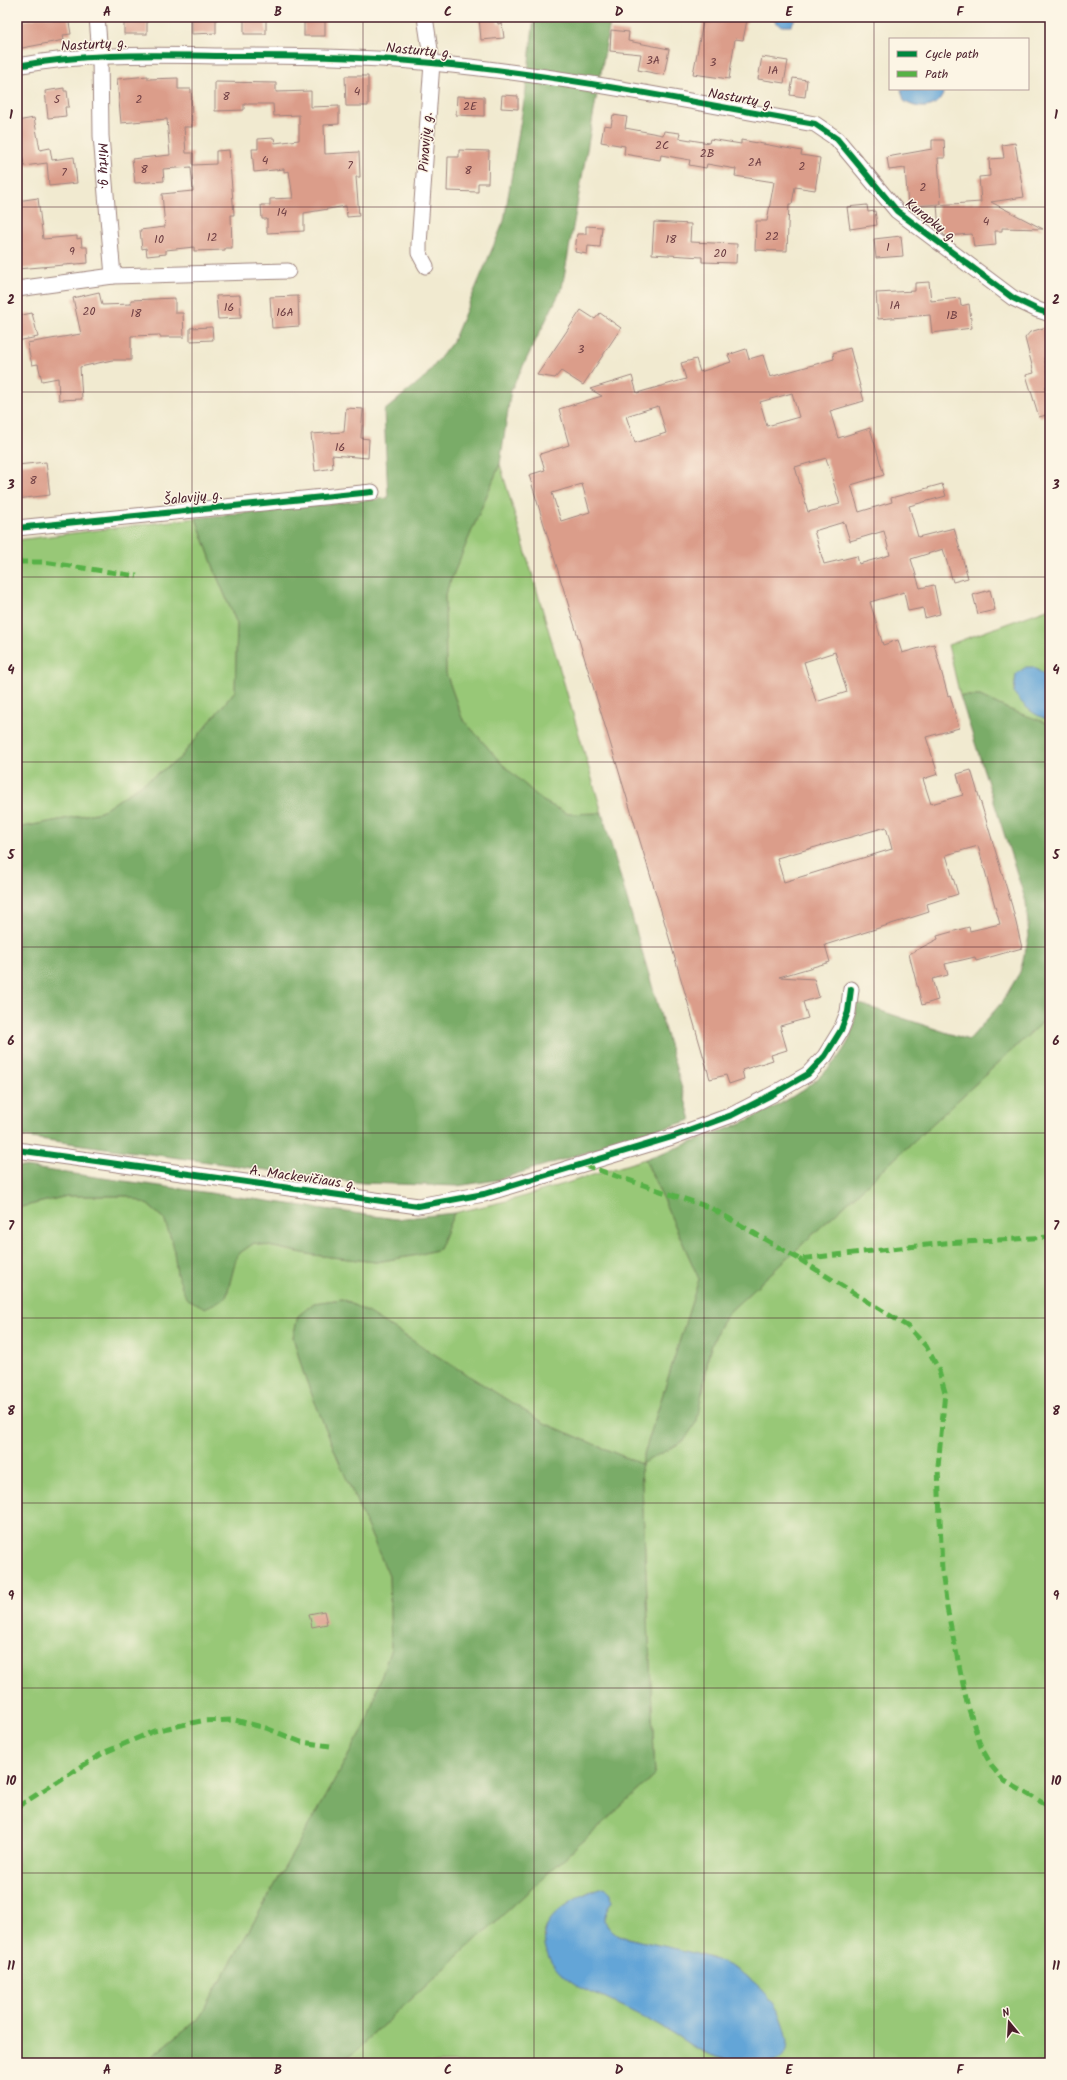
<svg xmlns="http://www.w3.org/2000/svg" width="1067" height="2080" viewBox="0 0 1067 2080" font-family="Kalam,sans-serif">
<rect width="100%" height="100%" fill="#fcf5e5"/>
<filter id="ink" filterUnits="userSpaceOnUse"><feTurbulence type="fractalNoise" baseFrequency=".025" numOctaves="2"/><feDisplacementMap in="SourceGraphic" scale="8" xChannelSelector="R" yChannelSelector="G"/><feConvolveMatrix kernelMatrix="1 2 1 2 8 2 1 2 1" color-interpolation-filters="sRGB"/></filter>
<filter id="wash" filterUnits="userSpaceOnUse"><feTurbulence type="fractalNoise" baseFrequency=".012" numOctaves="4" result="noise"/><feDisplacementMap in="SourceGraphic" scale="16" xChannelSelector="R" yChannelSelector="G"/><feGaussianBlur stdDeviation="0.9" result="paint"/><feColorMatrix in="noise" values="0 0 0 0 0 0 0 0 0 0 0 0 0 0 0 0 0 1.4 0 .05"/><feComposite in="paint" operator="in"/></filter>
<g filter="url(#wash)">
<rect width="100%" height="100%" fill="#f1ead0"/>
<g fill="#98c877" stroke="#717451">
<path d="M500 464 602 813 568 814 543 801 502 764 462 718 446 673 445 594Z"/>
<path d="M196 518 216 574 237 624 235 691 179 759 101 812 17 828V540Z"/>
<path d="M1050 608V679L1033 667 1016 674 1014 692 1044 718 1050 719V725L1008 709 980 696H960L948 645Z"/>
<path d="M1050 1015V2063H766H773L757 1985 735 1969 711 1958 619 1936 609 1928 604 1919 606 1911 594 1889C573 1902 549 1911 543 1937L660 2025 702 2052 727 2060 754 2063H342L655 1775 641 1464 544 1423 367 1312 342 1299 314 1303 298 1316 293 1337 304 1375 338 1459 389 1576 391 1648 365 1726 200 2017 144 2063H17V1208L67 1196H128L148 1205 164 1219 173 1244 177 1274 226 1298 237 1255 254 1243 313 1255 376 1262 418 1255 439 1249 454 1213 515 1199 645 1159 699 1279 641 1464 703 1392 709 1353 718 1329 728 1313Z"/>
</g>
<g fill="#7aac68" stroke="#62664a">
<path d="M534 17H611L562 288 511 390 500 464 445 594 446 673 462 718 502 764 543 801 568 814 602 813 691 1120 497 1180 457 1186 363 1183 17 1136V828L101 812 179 759 235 691 237 624 216 574 196 518 388 498 384 411 426 376 453 341 504 221 526 89Z"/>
<path d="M960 696H980L1008 709 1050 724V1015L728 1313 718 1329 709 1353 697 1421 684 1441 641 1464 655 1775 342 2063H144L200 2017 365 1726 391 1648 389 1576 338 1459 304 1375 293 1337 298 1316 314 1303 342 1299 367 1312 544 1423 641 1464 699 1279 645 1159C708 1136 819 1104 850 1038 855 1028 855 1014 857 1003L969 1040 1002 1002 1020 972 1029 936 1026 902Z"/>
<path d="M17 1166 396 1219 454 1213 439 1249 418 1255 376 1262 313 1255 254 1243 237 1255 226 1298 205 1308 186 1298 177 1274 173 1244 164 1219 148 1205 128 1196H67L17 1208Z"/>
</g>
<g fill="#64a5d7" stroke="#576281">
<path d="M773 17H796L791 26H782L776 23Z"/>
<path d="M901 89H942L943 94C937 110 917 110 904 101Z"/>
<path d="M1026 667H1033L1050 679V719C1035 718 1022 704 1014 693L1016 674Z"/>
<path d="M605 1887 611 1893 612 1902C600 1919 604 1924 619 1936 652 1945 707 1952 735 1969 761 1984 782 2007 787 2036 789 2042 788 2053 782 2058 765 2070 721 2060 703 2052 694 2048 685 2041 677 2036 653 2021 627 2009 602 1997 592 1993 580 1989 572 1983 551 1969 535 1941 551 1919 561 1906 588 1890 605 1887Z"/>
</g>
<g id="blocks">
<g fill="#db9d8a" fill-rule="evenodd">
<path d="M42 17H68L71 34 63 35 64 40 17 49V22Z"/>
<rect x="124" y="17" width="23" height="17"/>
<path d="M192 17H216V33L192 34Z"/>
<rect x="244" y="17" width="22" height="17"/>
<rect x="304" y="17" width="21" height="19"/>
<path d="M479 17H497L498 24 502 23 504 38 481 40Z"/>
<path d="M704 17H727L747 20 743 40 735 39 729 79 693 74Z"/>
<path d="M611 30 629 32 628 41 669 49 664 75 638 70 641 54 610 51Z"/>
<path d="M762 57 788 61 784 83 758 79Z"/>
<path d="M148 76V79L178 78V89H191L192 127H184L186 153H193V165L216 164V151L229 150 234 215H231L232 248H225V250L194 251V247L166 250V254L147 256 146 248 142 249 140 230 165 227 162 194 193 191 191 167 163 169 164 181 135 183 132 159 170 155 167 119 121 123 117 79Z"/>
<path d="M345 76H368V106H346Z"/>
<path d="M793 78 807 80 805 97 790 95Z"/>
<path d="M215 82 276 83V92L311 91V107L339 106V124L324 125 325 154 359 152 360 177H356L359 216 347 217 346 206 304 213V231L267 233V219H262L261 205H270V199L293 198 289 171 284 172V169L254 172 252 149H258V139L274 138 275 143 299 140V115L274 116 273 104H244V110L215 111Z"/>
<path d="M64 88V91H67L69 107H65L66 116 48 118 45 91Z"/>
<path d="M502 95 518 96V109L501 108Z"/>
<path d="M457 96 484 97V116L456 115Z"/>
<path d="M613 115 627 117 625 128 663 135 664 131 680 133 679 138 709 143 710 139 741 144V140L802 151 801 155 820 158 815 190 795 187 792 204H789L787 251 755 250 756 221H767L774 182 735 176 736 169 707 164 706 168 689 165 690 160 661 155 660 160 624 154 625 146 601 142 604 125 611 126Z"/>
<path d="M34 118 40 150 50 148 52 160 74 157 77 183 49 186 47 163 24 166 20 139 17 140V121Z"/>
<path d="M932 140H944L945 158H938L941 204 908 206 905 168 889 170 887 157 932 149Z"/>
<path d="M1015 143 1024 197 991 202 1043 229 1002 228V231H995L996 245 974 247 972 234 945 236 943 234 942 229H939L937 205 981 202 979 177 990 176 989 159 1004 158 1002 145Z"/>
<path d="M459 150 489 151 488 183H478V192L447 191 448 157H459Z"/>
<path d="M38 198 43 239 77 236V239L81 238 82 247H87L88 263 17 269V201Z"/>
<path d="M867 205 868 212 875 211 877 225 850 229 847 207Z"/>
<path d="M654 222 691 224 690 242 737 244 736 263 702 262V257L652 254Z"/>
<path d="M586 226 602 227 600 247 588 246 587 254 575 252 577 234H586Z"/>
<path d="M901 236 903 256 876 258 874 239Z"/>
<path d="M929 282 931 301 960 298 961 306 969 304 972 328 932 333 930 315 878 319 876 293 915 291V283Z"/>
<path d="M99 292 102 305 131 304V300L175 298V313H183L184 337H160V335L131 336V360H112L80 367 82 399 59 400 58 378 42 381 38 364 32 365 27 343 81 334 73 298Z"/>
<path d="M240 295 241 318 218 319 216 296Z"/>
<path d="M298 296 299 326 272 328 270 297Z"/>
<path d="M581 310 595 319 600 313 621 328 583 385 561 371 555 378 537 375Z"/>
<path d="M32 313 38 337 17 341V316Z"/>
<path d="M1050 326V356L1044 358 1050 381V385L1045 387 1050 405V414L1039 417 1026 375 1034 373 1025 338 1030 332Z"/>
<path d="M212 327 213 340 190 341V328Z"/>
<path d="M850 348 864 401 830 411 838 438 870 428 884 475 851 485 859 512 892 502 891 498 942 484 946 496 909 506 918 537 954 528 968 578 953 582 943 549 911 559 920 588 934 585 940 614 925 618 923 608 908 611 904 592 870 602 883 645 898 640 902 653 934 644 948 696 950 695 959 728 926 737 938 774 923 779 931 804 963 795 957 774 971 770 1012 906 1022 948 976 961 975 957 945 964 948 975 932 979 938 1000 922 1005 909 954 938 939 937 936 969 927 970 931 1000 924 978 846 946 855 958 894 927 904 929 912 825 945 830 962 779 977 814 979 819 997 803 1002 808 1018 780 1026 787 1050 771 1055 773 1060 742 1070 744 1079 729 1084 726 1075 710 1079 663 917 529 475 545 470 540 454 569 445 559 409 602 396 590 389 632 376 637 393 686 379 681 363 696 359 700 372 731 362 728 355 746 349 749 359 763 355 770 377 834 359 833 353ZM792 393 799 417 767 426 760 402ZM658 406 666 433 635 443 626 416ZM826 458 840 504 808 512 795 467ZM582 484 590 512 561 521 552 493ZM844 522 850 541 884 531 890 555 859 564 857 556 824 564 814 531ZM835 652 847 692 816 702 804 662ZM886 827 892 849 784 882 777 858Z"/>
<path d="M346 408 363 409 361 438 369 439 368 458 332 455 333 468 315 471 311 434 344 432Z"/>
<path d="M46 462 50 495 17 499V465Z"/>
<path d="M990 590 995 610 978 614 973 595Z"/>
<path d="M324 1611 327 1624 312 1627 309 1614Z"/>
</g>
</g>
</g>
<g filter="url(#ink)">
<use href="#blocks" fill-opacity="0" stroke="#9e847e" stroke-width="1"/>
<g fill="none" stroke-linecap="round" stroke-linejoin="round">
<defs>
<g id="street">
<path id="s1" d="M97 17 100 55 101 136 113 276"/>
<path d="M425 17 432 63 419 244V253L426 266"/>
<path d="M17 66C84 53 151 55 218 56 290 56 361 56 432 63 561 75 688 101 815 124L837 139 897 211 1013 298 1038 310 1050 314"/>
<path d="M17 289 113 276 288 271"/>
<path d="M17 528 372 492"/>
<path d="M17 1150 418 1206 484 1194 672 1137 732 1115 775 1093 808 1074 825 1056 841 1030 848 1012 851 989"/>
</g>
</defs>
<use href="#street" stroke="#9e847e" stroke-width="17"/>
<use href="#street" stroke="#fff" stroke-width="15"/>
<g stroke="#57b146" stroke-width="5" stroke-dasharray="10 5" stroke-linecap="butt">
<path d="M17 562H43L137 576"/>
<path d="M584 1165 711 1208 799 1259 945 1243 1050 1237"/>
<path d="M799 1259 907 1326 926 1346 938 1368 945 1392 938 1467 942 1571 947 1608 967 1703 981 1747 993 1768 1003 1780 1050 1807"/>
<path d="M17 1807 103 1753 154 1731 201 1721 235 1720 266 1728 301 1742 330 1746"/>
</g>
<defs>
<g id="cycleway">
<path d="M17 66C84 53 151 55 218 56 290 56 361 56 432 63 561 75 688 101 815 124L837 139 897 211 1013 298 1038 310 1050 314"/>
<path d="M17 528 372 492"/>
<path d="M17 1150 418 1206 484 1194 672 1137 732 1115 775 1093 808 1074 825 1056 841 1030 848 1012 851 989"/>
</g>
</defs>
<use href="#cycleway" stroke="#fcf5e5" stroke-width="8"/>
<use href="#cycleway" stroke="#00873e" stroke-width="6"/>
</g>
</g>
<path fill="none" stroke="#4a1f2b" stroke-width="1" stroke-opacity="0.55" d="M192 17V2063M363 17V2063M534 17V2063M704 17V2063M874 17V2063M17 207H1050M17 392H1050M17 577H1050M17 762H1050M17 947H1050M17 1133H1050M17 1318H1050M17 1503H1050M17 1688H1050M17 1873H1050"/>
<g text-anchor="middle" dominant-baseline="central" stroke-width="3" stroke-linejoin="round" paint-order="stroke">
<g font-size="12" fill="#6e3e43">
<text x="653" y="60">3A</text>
<text x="713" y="62">3</text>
<text x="773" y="70">1A</text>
<text x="357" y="91">4</text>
<text x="226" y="96">8</text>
<text x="57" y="99">5</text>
<text x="139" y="99">2</text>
<text x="470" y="106">2E</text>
<text x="662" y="145">2C</text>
<text x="707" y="153">2B</text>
<text x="265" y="160">4</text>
<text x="755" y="162">2A</text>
<text x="350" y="165">7</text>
<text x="802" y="166">2</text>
<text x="144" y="169">8</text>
<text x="468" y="170">8</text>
<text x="64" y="172">7</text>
<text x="923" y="187">2</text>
<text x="282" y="212">14</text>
<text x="986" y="221">4</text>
<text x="772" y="236">22</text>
<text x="212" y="237">12</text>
<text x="159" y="239">10</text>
<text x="671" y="239">18</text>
<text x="888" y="247">1</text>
<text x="72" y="251">9</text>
<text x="720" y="253">20</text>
<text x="895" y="305">1A</text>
<text x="229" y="307">16</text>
<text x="89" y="311">20</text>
<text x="285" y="312">16A</text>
<text x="136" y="313">18</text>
<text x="952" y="315">1B</text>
<text x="581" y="349">3</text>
<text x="340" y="447">16</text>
<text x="33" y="480">8</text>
</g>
<g font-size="14" fill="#4a1f2b" stroke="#fcf5e5">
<text transform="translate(94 45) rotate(-3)">Nasturtų g.</text>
<text transform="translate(419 51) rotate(5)">Nasturtų g.</text>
<text transform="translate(741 99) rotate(10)">Nasturtų g.</text>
<text transform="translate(426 142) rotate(-86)">Pinavijų g.</text>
<text stroke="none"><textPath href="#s1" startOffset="149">Mirtų g.</textPath></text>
<text transform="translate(931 221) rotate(38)">Kurapkų g.</text>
<text transform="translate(193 498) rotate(-6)">Šalavijų g.</text>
<text transform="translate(303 1178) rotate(8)">A. Mackevičiaus g.</text>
</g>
</g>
<rect width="1067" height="2080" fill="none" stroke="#fcf5e5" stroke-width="44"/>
<rect x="889" y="38" width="140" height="52" fill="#fcf5e5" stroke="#b59f9b"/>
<rect x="897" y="51" width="20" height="6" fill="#00873e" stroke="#b59f9b"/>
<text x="925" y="58" font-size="12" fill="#4a1f2b">Cycle path</text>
<rect x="897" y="71" width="20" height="6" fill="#57b146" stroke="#b59f9b"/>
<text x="925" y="78" font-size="12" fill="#4a1f2b">Path</text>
<g transform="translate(1009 2022) rotate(342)" stroke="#fcf5e5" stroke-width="3" paint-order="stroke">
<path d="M0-3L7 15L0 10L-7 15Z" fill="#4a1f2b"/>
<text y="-6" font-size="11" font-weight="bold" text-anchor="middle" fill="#4a1f2b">N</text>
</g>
<rect x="22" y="22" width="1023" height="2036" fill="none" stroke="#4a1f2b" stroke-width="1.5"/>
<g font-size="13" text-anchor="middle" font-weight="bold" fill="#4a1f2b">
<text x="107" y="16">A</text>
<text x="278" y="16">B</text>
<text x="448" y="16">C</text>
<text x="619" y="16">D</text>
<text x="789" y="16">E</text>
<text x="960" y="16">F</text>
<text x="11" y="119">1</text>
<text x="1056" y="119">1</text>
<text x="11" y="304">2</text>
<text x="1056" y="304">2</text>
<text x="11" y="489">3</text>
<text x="1056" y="489">3</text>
<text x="11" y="674">4</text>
<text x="1056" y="674">4</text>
<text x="11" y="859">5</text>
<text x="1056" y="859">5</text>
<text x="11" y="1045">6</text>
<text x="1056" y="1045">6</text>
<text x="11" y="1230">7</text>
<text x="1056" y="1230">7</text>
<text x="11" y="1415">8</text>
<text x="1056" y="1415">8</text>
<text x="11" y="1600">9</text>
<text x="1056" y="1600">9</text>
<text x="11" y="1785">10</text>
<text x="1056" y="1785">10</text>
<text x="11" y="1970">11</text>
<text x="1056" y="1970">11</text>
<text x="107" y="2074">A</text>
<text x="278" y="2074">B</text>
<text x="448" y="2074">C</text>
<text x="619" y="2074">D</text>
<text x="789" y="2074">E</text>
<text x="960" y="2074">F</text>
</g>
</svg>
